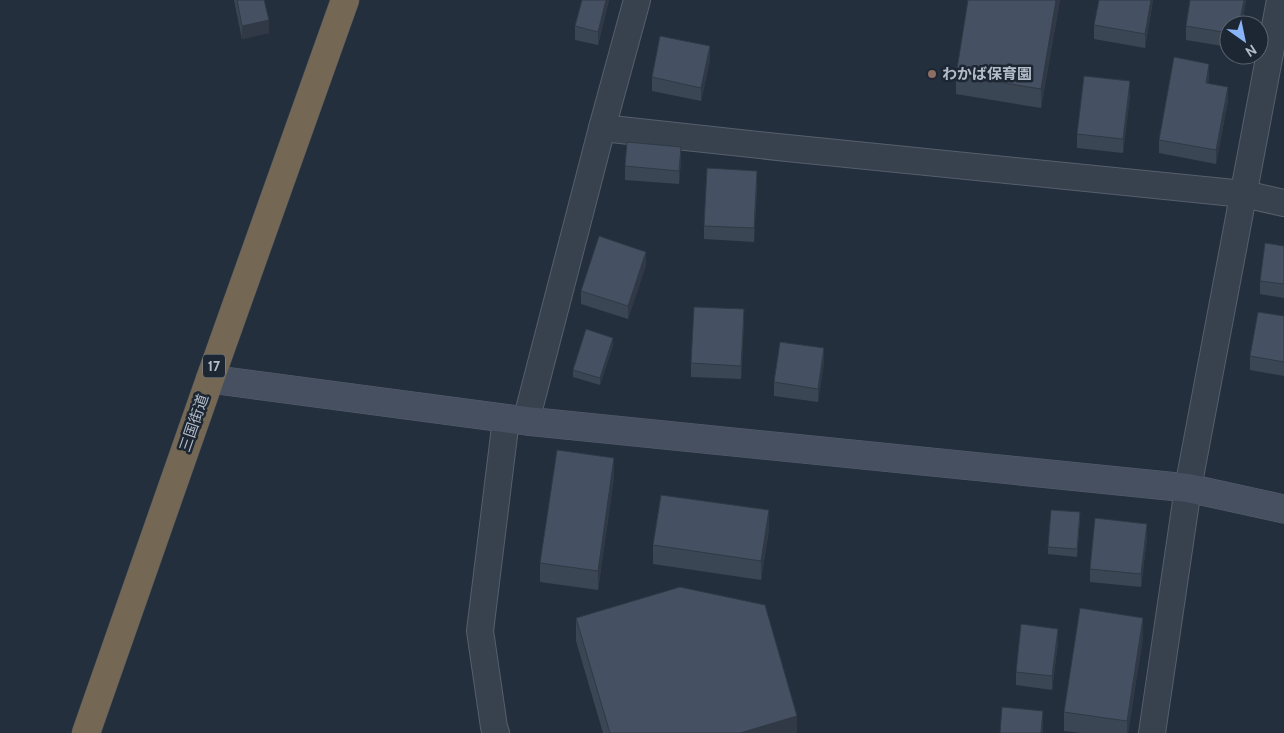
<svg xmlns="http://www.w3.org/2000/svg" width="1284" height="733" viewBox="0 0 1284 733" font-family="Cabin,'Noto Sans JP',sans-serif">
<rect width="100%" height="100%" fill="#242f3e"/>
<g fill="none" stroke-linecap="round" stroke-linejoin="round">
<defs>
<g id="street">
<path d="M602 128 787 148 1244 194 1284 203"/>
<path d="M526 421 602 128 637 0"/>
<path d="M496 733 494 727 480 631 506 419"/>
<path d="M1152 733 1188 488 1280 0"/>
</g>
<path id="secondary" d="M210 379 526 421 1188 488 1284 509"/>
<path id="highway" d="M86 733 210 379 345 0"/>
</defs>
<use href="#street" stroke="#565f6c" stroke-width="28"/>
<use href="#secondary" stroke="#565f6c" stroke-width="29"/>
<use href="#highway" stroke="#434c59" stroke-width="29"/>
<use href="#street" stroke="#38414e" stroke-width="26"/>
<use href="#secondary" stroke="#465061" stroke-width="28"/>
<use href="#highway" stroke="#746855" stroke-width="28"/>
</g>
<g fill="#3b4654">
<path d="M234 0H264L269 33 242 39Z"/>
<path d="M582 0H609L598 45 575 40V26Z"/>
<path d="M1060 0 1041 108 956 94V75Z"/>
<path d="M1153 0 1145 48 1094 39V25Z"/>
<path d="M1190 0H1246L1242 25H1229V47L1186 40V26Z"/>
<path d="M710 60 701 101 652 91V77Z"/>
<path d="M1209 77 1208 84 1228 101 1216 164 1159 153V140Z"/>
<path d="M1130 95 1123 153 1077 148V134Z"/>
<path d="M681 160 679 184 625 180V166Z"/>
<path d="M757 185 754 242 704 239V226Z"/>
<path d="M1284 246V298L1260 294V281Z"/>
<path d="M646 265 628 319 581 304V291Z"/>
<path d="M1284 316V376L1250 370V356Z"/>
<path d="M744 322 741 379 691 377V363Z"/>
<path d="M613 345 600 385 573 377V370Z"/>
<path d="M824 362 818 402 774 396V382Z"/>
<path d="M614 477 598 590 540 582V563Z"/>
<path d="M1080 519 1077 557 1048 554V547Z"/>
<path d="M769 529 761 580 653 564V545Z"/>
<path d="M1147 537 1141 587 1090 582V569Z"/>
<path d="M576 618 797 733H603L576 641Z"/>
<path d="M1143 637 1128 733H1082L1064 731V712Z"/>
<path d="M1058 642 1052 690 1016 685V672Z"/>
</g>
<g fill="#303945">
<path d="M606 0H609L598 45V32Z"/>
<path d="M1056 0H1060L1041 108V89Z"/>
<path d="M1151 0H1153L1145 48V34Z"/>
<path d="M1244 0H1246L1242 25H1239Z"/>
<path d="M269 20V33L242 39V26Z"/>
<path d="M710 46V60L701 101V88Z"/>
<path d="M1209 64V77L1206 97V83Z"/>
<path d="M1130 81V95L1123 153V139Z"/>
<path d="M1228 87V101L1216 164V150Z"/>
<path d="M681 147V160L679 184V171Z"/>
<path d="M757 171V185L754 242V228Z"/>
<path d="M646 252V265L628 319V306Z"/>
<path d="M744 309V322L741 379V366Z"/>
<path d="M613 338V345L600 385V378Z"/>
<path d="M824 348V362L818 402V389Z"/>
<path d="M614 458V477L598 590V571Z"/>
<path d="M769 510V529L761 580V561Z"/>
<path d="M1080 512V519L1077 557V549Z"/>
<path d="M1147 524V537L1141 587V574Z"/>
<path d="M1143 618V637L1128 733H1127V721Z"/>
<path d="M1058 629V642L1052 690V676Z"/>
<path d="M1043 711V733H1041Z"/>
<path d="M797 716V733H740Z"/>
</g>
<g fill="#455162" stroke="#303945">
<path d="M237 0H264L269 20 242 26Z"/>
<path d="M582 0H606L598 32 575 26Z"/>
<path d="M968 0H1056L1041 89 956 75Z"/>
<path d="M1099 0H1151L1145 34 1094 25Z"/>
<path d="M1190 0H1244L1239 25H1229V33L1186 26Z"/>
<path d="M660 36 710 46 701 88 652 77Z"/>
<path d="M1174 57 1209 64 1206 83 1228 87 1216 150 1159 140Z"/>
<path d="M1084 76 1130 81 1123 139 1077 134Z"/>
<path d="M627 142 681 147 679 171 625 166Z"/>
<path d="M707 168 757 171 754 228 704 226Z"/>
<path d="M599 236 646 252 628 306 581 291Z"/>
<path d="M1265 243 1284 246V284L1260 281Z"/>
<path d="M694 307 744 309 741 366 691 363Z"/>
<path d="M1258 312 1284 316V362L1250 356Z"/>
<path d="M586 329 613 338 600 378 573 370Z"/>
<path d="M780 342 824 348 818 389 774 382Z"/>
<path d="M557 450 614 458 598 571 540 563Z"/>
<path d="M661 495 769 510 761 561 653 545Z"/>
<path d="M1051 510 1080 512 1077 549 1048 547Z"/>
<path d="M1095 518 1147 524 1141 574 1090 569Z"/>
<path d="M680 587 765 605 797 716 740 733H610L576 618Z"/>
<path d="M1080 608 1143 618 1127 721 1064 712Z"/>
<path d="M1021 624 1058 629 1052 676 1016 672Z"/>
<path d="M1002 707 1043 711 1041 733H1000Z"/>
</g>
<circle fill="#8d6e63" stroke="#1d2633" stroke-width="2" cx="932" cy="74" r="5"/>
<g text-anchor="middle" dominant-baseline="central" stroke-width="5" stroke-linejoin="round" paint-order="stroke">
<rect fill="#1d2633" stroke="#878f9c" stroke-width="1" x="203" y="354.5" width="22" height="23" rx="4"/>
<g font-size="14" font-weight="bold" fill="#b4bcc9">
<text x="214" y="366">17</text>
</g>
<g font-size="15" font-weight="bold" fill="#b4bcc9" stroke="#1d2633" text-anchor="start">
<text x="942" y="74">わかば保育園</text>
</g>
<g font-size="15" fill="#b4bcc9" stroke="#1d2633">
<text transform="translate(194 423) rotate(-71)">三国街道</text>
</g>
</g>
<g transform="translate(1244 40) rotate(147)"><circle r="24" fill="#1d2633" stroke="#59626f"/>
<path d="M0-4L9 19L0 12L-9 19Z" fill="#8ab4f8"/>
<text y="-8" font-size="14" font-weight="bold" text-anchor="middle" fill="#b4bcc9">N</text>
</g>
</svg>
